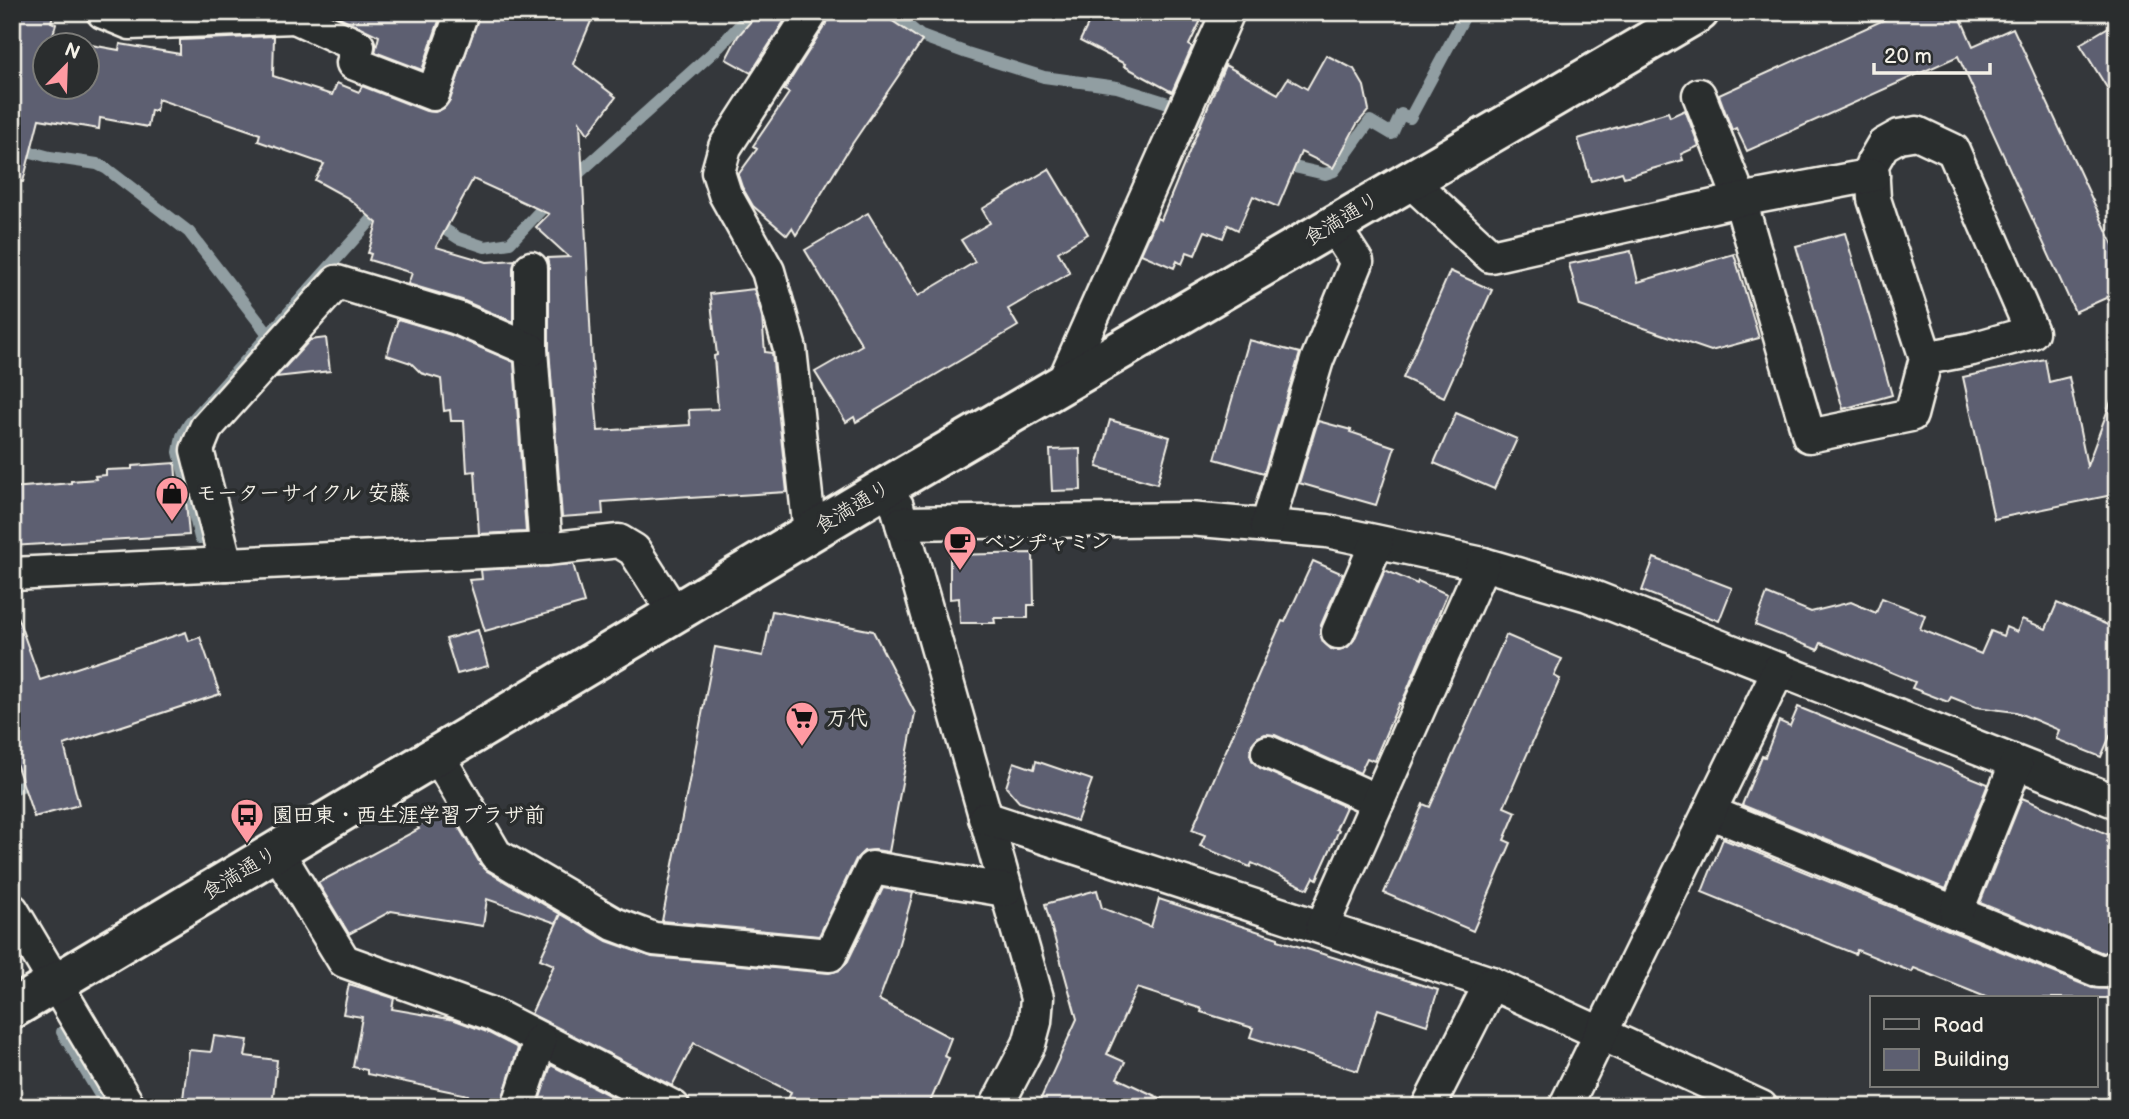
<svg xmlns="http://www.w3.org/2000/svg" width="2129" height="1119" viewBox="0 0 2129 1119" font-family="'Balsamiq Sans','Klee One',sans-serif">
<rect width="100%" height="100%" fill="#34373b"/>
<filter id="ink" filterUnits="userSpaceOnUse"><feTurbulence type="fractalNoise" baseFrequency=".0143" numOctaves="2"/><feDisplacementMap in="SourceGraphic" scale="14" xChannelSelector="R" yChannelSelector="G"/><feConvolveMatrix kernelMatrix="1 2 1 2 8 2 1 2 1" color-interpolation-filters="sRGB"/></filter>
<g filter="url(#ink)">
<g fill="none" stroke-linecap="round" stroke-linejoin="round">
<g stroke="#919ea2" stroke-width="12">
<path d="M892 12 921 36 967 53 1044 77 1117 87 1168 103 1198 117 1215 130"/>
<path d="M16 148 50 157 97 164 107 169 189 232 268 334"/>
<path d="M1281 164 1325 174 1334 171 1370 121 1392 134 1401 114 1410 118 1467 12"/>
<path d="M570 181 720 46 752 12"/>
<path d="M432 221 458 238 485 247 510 243 552 198"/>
<path d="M200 538 179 452 182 436 189 424 382 208"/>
<path d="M12 789 40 780"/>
<path d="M62 1032 107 1107"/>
</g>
</g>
<g fill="#5d5f71" stroke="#f4f1e8" stroke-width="2" fill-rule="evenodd">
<path d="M12 12H54L51 22 56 24 52 38 119 50 120 44 180 54V40L274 36 273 76 332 95 337 83 359 92 362 86 426 111 435 112 444 108 450 100 480 12H576L592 19 573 64 616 97 588 134 580 122 592 362 598 431 690 425 689 410 718 409 714 356 717 355 710 294 754 289 762 317 765 352 772 353 787 492 690 498V496L602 502 603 514 562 517 549 349V268L547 258 569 257 536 227 549 214 473 179 436 247 487 262 515 260 513 268V322L462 300 408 284 412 273 369 260 371 254 368 253 377 223 348 198 315 180 324 164 258 141 260 134 158 99 156 111 151 110 148 127 100 118 99 129 39 119 23 182 12 181ZM46 46H88V88H46Z"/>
<path d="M329 12H442L422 70 375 52 379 36Z"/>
<path d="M759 12H790L751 73 726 59 738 36Z"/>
<path d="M830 12H879L922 41 850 147 796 235 792 228 787 235 753 206 742 187 738 175 757 149 753 146 789 93 784 90 827 22Z"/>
<path d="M1094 12H1205L1189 45 1192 47 1172 92 1124 66 1125 64 1080 41Z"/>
<path d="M1901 12H1958L1973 46 2013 28 2117 253V293L2075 312 1958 56 1747 151 1736 128 1732 130 1719 95Z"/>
<path d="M2117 22V104L2080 44Z"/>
<path d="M1326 55 1354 69 1364 86 1369 110 1357 124 1333 168 1301 152 1278 207 1253 196 1238 230 1228 225 1223 238 1205 231 1195 255 1187 252 1182 264 1177 261 1174 268 1141 254 1157 218 1161 220 1225 65 1278 94 1288 78 1307 89Z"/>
<path d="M1685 110 1699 146 1681 154 1683 160 1624 177 1622 172 1591 181 1578 139 1668 112 1670 117Z"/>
<path d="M1049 169 1088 234 1058 252 1070 273 1008 309 1018 326 856 422 854 417 846 422 815 372 862 345 805 250 868 213 918 296 975 262 961 240 990 223 982 209Z"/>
<path d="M1845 233 1892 395 1843 409 1796 246Z"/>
<path d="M1631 251 1638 282 1734 254 1759 338 1711 351 1580 306 1569 264Z"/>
<path d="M1450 271 1492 290 1444 397 1403 378Z"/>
<path d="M398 319 451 335 514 362 526 532 479 534 475 471 467 472 464 421H451L450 410 444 411 441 379 421 373 411 363 387 355Z"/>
<path d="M326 338 330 371 276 377 310 340Z"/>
<path d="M1249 340 1300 353 1264 473 1215 459Z"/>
<path d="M2045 359 2049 382 2069 377 2087 466 2113 396 2117 397V494L1994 519 1963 377Z"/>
<path d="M1456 413 1517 439 1494 489 1434 463Z"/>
<path d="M1110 420 1170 437 1157 484 1097 467Z"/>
<path d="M1318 421 1351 430 1350 432 1395 447 1376 505 1299 483Z"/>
<path d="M1080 449 1081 490 1052 491 1050 450Z"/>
<path d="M175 463 178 502H186L189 535 12 546V488L71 483V481L96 479 95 476 106 475V470L132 469V466Z"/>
<path d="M1033 553 1034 605H1028V618H994L995 623H960L959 598 950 599V555Z"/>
<path d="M1654 558 1732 588 1719 621 1642 591Z"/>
<path d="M1313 561 1343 574 1321 625 1320 633 1323 642 1331 649 1339 650 1348 647 1354 640 1385 570 1417 584 1418 581 1447 594 1406 693 1401 704 1399 703 1374 761 1367 758 1360 773 1275 735 1265 734 1258 737 1252 744 1250 755 1253 762 1260 768 1346 807 1336 829 1339 830 1317 879 1314 877 1308 889 1252 863 1250 867 1200 846 1205 835 1192 830 1266 657 1282 621 1285 622Z"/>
<path d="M573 564 584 603 485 631 469 580 482 579 481 570Z"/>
<path d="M1767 594 1811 612 1851 602 1876 613 1882 598 1925 615 1920 629 1981 654 1991 631 2003 636 2006 627 2017 632 2022 619 2046 629 2057 603 2117 629V720L2101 757 2056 739 2059 730 2016 712 1976 707 1951 697 1948 702 1912 688 1915 682 1821 643 1818 650 1755 625Z"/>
<path d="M772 611 873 631 915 713 889 852 875 850 864 851 856 859 819 936 662 921 715 647 763 656Z"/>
<path d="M12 616H17L40 680 186 632 189 641 200 637 220 694 64 745 79 805 34 817 12 751Z"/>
<path d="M478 630 488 666 457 674 446 639Z"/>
<path d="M1506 635 1562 659 1554 676 1560 679 1504 807 1516 812 1504 840 1511 843 1473 931 1384 893 1423 804 1430 807Z"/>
<path d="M1798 707 1988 784 1946 889 1742 805 1762 756 1765 757 1779 721 1790 726Z"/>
<path d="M1036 761 1092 780 1077 821 1019 802 1006 787 1014 762 1034 769Z"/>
<path d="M2022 798 2110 835 2107 842 2117 846V947L2112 948 2103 953 1980 903Z"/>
<path d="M448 809 481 865 487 871 560 914 556 923 487 899 483 926 391 911 349 934 318 883 419 829 417 826Z"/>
<path d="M1723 839 2092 988 2111 989 2117 987V998H1988L1914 968 1912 972 1857 950 1855 954 1702 892Z"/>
<path d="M883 888 913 893 896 954 879 1000 951 1038 944 1056 949 1058 928 1107H785L791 1092 694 1043 672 1086 531 1014 554 965 540 959 561 914 607 941 652 957 829 973 840 970 847 963Z"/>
<path d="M1097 890 1102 908 1151 927 1159 899 1278 938V940L1438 990 1427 1025 1378 1009 1358 1071 1250 1037 1253 1028 1201 1012 1202 1009 1137 988 1107 1054 1125 1062 1117 1078 1179 1107H1037L1077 1019 1045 904Z"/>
<path d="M349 984 394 998 392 1009 455 1020 487 1032 518 1048 500 1107H465L468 1095 367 1074V1070L353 1067 362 1017 343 1014Z"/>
<path d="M214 1036 248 1040 245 1056 277 1060 272 1107H182L189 1050 211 1052Z"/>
<path d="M551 1065 632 1107H537Z"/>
</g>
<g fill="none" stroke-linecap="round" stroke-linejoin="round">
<defs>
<g id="minor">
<path d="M103 12 130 23 295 17"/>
<path d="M284 12 358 46 353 63 433 94 462 12"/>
<path d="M1699 95 1740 200 1809 436 1911 415 1926 358 1874 199 1872 164 1883 145 1899 136 1917 133 1953 150 2032 332 1972 349 1926 358"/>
<path d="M1409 180 1491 256 1740 200 1873 175"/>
<path d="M531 268V350L546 549"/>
<path d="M1063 383 1228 12"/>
<path d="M897 506 1037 998 1035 1022 1029 1044 996 1107"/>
<path d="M902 523 1189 519 1327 531 1483 564 1588 595 2117 802"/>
<path d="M1267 526 1317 360 1357 262 1333 225"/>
<path d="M810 533 790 349 768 271 725 194 718 172 725 147 812 12"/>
<path d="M226 564 197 450 206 428 337 282 457 318 531 350"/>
<path d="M12 574 546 549 619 541 634 550 675 614"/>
<path d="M1338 632 1377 542"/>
<path d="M1268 752 1378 801"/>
<path d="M438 756 496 855 614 924 654 939 830 955 872 868 1005 890"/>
<path d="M1709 812 2099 971H2111L2117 965"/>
<path d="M985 818 1491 983 1761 1107"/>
<path d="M277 851 344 961 494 1015 673 1107"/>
<path d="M12 910 129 1107"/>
<path d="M1956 913 2016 764"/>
<path d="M1322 927 1483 564"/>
<path d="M518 1107 540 1041"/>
<path d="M1428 1107 1491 983"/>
<path d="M1565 1107 1779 669"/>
</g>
<path id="tertiary" d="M12 1009 891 484 1699 12"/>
</defs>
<use href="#minor" stroke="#f4f1e8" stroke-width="37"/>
<use href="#tertiary" stroke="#f4f1e8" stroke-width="44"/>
<use href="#minor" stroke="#2a2d2e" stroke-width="32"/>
<use href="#tertiary" stroke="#2a2d2e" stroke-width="38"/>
</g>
</g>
<defs>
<symbol id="shop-pin" viewBox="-11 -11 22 30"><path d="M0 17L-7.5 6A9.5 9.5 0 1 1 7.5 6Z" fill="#ff9aa2" stroke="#2a2d2e"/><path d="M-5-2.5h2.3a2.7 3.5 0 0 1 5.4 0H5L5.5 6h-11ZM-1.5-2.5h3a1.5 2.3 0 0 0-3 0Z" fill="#111"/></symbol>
<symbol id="cafe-pin" viewBox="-11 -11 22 30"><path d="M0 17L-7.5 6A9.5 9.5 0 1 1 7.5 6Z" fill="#ff9aa2" stroke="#2a2d2e"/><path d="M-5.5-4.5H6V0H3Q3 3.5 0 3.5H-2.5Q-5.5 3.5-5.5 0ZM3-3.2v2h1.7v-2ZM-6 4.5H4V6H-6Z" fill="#111"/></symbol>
<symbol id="supermarket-pin" viewBox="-11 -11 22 30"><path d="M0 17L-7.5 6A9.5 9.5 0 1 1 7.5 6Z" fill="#ff9aa2" stroke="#2a2d2e"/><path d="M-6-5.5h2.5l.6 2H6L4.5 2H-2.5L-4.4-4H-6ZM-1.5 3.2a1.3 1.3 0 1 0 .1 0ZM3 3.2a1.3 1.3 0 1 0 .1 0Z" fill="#111"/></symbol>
<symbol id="bus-pin" viewBox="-11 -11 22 30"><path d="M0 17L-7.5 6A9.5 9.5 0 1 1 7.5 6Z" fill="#ff9aa2" stroke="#2a2d2e"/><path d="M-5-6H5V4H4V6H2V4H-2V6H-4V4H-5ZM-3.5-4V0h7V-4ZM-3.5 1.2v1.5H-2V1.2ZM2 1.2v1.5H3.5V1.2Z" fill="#111"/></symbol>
</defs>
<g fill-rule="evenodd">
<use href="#shop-pin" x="153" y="474" width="38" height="52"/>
<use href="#cafe-pin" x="941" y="523" width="38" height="52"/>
<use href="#supermarket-pin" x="783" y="699" width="38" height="52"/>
<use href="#bus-pin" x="228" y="796" width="38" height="52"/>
</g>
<g text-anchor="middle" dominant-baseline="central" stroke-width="7" stroke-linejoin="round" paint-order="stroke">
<g font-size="21" fill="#f4f1e8" stroke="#2a2d2e">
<text transform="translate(1342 219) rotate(-31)">食満通り</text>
<text transform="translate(853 507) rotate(-31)">食満通り</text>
<text transform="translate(240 873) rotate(-31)">食満通り</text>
</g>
<g font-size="21" font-weight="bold" fill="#f4f1e8" stroke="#2a2d2e" text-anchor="start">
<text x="196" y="493">モーターサイクル 安藤</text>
<text x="984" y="542">ベンヂャミン</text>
<text x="826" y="718">万代</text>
<text x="272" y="815">園田東・西生涯学習プラザ前</text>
</g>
</g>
<rect width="2129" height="1119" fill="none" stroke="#2a2d2e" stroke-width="42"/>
<rect x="21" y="21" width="2087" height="1077" fill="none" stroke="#f4f1e8" stroke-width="2.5" filter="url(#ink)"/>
<rect x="1870" y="996" width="228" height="91" fill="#2a2d2e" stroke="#7b7b78" stroke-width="2"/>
<rect x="1884" y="1019" width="35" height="10" fill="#2a2d2e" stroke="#7b7b78" stroke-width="2"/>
<text x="1933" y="1032" font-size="21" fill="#f4f1e8">Road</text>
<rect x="1884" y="1049" width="35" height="21" fill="#5d5f71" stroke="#7b7b78" stroke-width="2"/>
<text x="1933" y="1066" font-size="21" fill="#f4f1e8">Building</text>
<g transform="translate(66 66) rotate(23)"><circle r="33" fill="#2a2d2e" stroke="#7b7b78" stroke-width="2"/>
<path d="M0-5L12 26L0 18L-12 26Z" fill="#ff9aa2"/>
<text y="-10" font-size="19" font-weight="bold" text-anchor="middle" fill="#f4f1e8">N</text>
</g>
<path d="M1874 63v10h116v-10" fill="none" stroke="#f4f1e8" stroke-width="3.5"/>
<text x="1884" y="63" font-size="21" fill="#f4f1e8" stroke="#2a2d2e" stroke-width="5" paint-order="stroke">20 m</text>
</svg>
